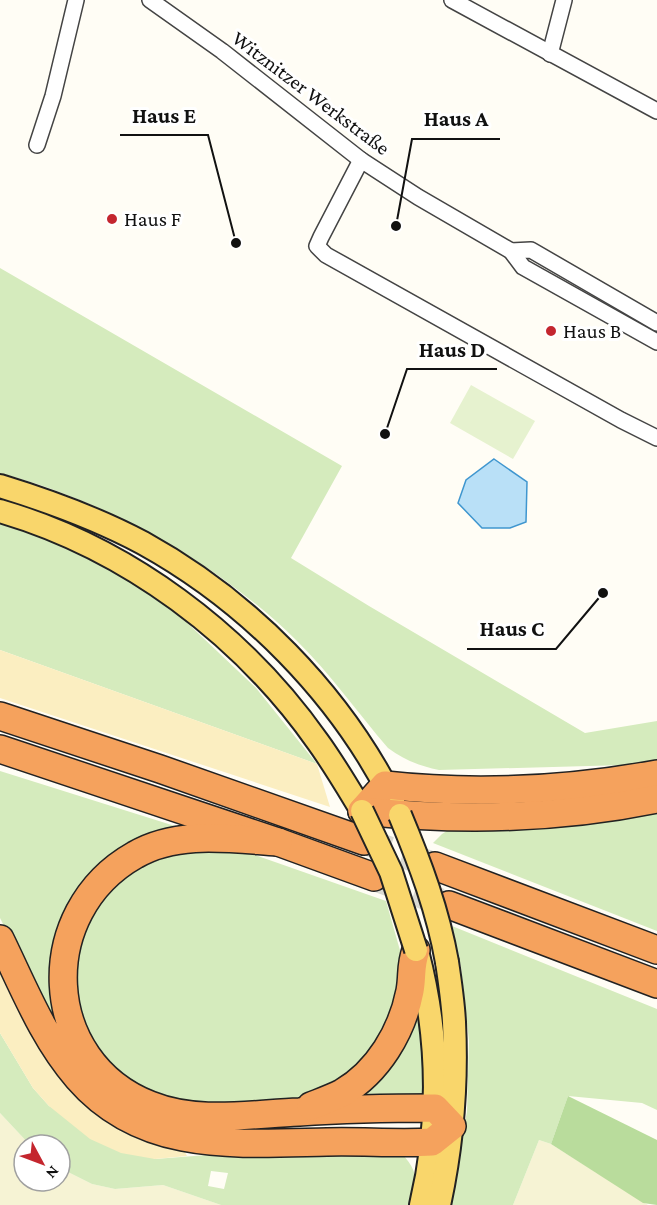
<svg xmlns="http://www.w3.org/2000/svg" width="657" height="1205" viewBox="0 0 657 1205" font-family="'Crimson Pro',serif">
<rect width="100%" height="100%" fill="#fffdf5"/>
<g fill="#f6f3d4">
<path d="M0 1113 30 1145H24V1181H60V1168L92 1184 115 1189 163 1185 221 1205H0Z"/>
<path d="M539 1140 551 1144 648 1205H513Z"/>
</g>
<g fill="#d5ebbd" fill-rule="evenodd">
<path d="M0 268 342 466 291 558 369 606 585 733 657 721V760L625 765 439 770C420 766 404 760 388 748 357 712 330 673 296 640 218 563 106 501 0 473Z"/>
<path d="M0 524 51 540 127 579 181 617 256 688 317 764 0 650Z"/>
<path d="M0 771 178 827 80 892 62 1028 51 1020 0 918Z"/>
<path d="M657 806V931L433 843 442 834 450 829Z"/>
<path d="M221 848 255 855 386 901 403 961 404 986 385 1037 353 1073 303 1101 269 1105 164 1101 115 1072 82 1030 72 953 108 885 155 854Z"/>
<path d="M452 926 657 1009V1110L642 1103 568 1096 551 1144 539 1140 513 1205H447L467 1112 469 1041 461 967Z"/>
<path d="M417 991 427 1096 351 1098Z"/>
<path d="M0 1033 33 1088 49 1106 155 1159 259 1151 401 1153C419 1171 416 1181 415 1205H221L163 1185 115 1189 92 1184 60 1168V1145H30L0 1113ZM211 1171 228 1173 224 1189 208 1186Z"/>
</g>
<path fill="#b9dc9c" d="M568 1096 657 1140V1205L643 1203 551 1144Z"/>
<g fill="#fbeec1">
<path d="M0 650 317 764 330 807 0 698Z"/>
<path d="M0 969 37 1042 63 1082 89 1106 182 1147 187 1156 155 1159 121 1153 90 1139 49 1106 33 1088 0 1033Z"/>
</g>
<path fill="#e6f2cf" d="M471 385 535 421 513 459 450 423Z"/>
<path fill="#b9e0f7" stroke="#3f96cf" stroke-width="1.5" d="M494 459 527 482 526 522 510 528H482L458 503 466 480Z"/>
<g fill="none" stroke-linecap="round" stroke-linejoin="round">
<g stroke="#dbdad3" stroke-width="27" stroke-dasharray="27 14" stroke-linecap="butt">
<path d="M364 841 435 866"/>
<path d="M376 878 449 905"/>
</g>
<defs>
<g id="street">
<path d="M150 0 222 51 361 160 418 197 511 251 523 267 657 342"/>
<path d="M452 0 657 111"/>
<path d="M550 54 564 0"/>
<path d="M37 145 53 96 76 0"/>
<path d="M361 160 321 237 317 246 326 255 621 420 657 438"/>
<path d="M511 251 531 250 657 323"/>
</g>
<g id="primary">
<path d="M0 486C49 501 98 519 143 543 248 601 339 693 393 800"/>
<path d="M0 511C127 548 242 634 318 742 334 764 348 788 362 811"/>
<path d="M417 951C439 1035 441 1121 421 1205"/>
<path d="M439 1205C452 1145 457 1083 454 1022 453 1002 450 982 447 962"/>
</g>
<g id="highway">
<path d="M0 716 160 769 364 841"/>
<path d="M0 749 278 842 374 877"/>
<path d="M362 811 385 785C475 795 568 790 657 774"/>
<path d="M362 811C460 821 561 819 657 799"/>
<path d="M435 866 657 950"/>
<path d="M449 905 657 984"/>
<path d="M0 939C23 986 43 1038 78 1078 143 1153 236 1144 327 1142 362 1141 397 1144 432 1142L452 1126 435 1108C389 1108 344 1109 299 1112 250 1114 197 1124 150 1105 40 1062 34 912 135 855 177 830 232 839 278 842"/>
<path d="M311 1106C321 1102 332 1098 342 1093 378 1072 402 1032 410 991 413 975 410 967 416 950"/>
</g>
</defs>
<use href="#street" stroke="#444" stroke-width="18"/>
<use href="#primary" stroke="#222" stroke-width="26"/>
<use href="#highway" stroke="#222" stroke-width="30"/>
<use href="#street" stroke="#fff" stroke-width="15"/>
<use href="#primary" stroke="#f9d66b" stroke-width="22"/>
<use href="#highway" stroke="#f5a25d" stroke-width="27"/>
<defs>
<g id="primary-bridge">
<path d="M362 811 391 872 416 950"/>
<path d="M400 815C420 863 438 911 447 962"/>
</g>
</defs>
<use href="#primary-bridge" stroke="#222" stroke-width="26" stroke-linecap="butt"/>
<use href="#primary-bridge" stroke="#f9d66b" stroke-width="22"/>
</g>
<g fill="#c4262e" stroke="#fff" stroke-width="2">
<circle cx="112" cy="219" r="6"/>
<circle cx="551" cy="331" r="6"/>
</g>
<g text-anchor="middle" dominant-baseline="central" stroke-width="6" stroke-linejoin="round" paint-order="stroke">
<g font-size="21" fill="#111" stroke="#fff">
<text transform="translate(311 93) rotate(37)">Witznitzer Werkstraße</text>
</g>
<g font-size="21" fill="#111" stroke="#fff" text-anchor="start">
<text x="124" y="219">Haus F</text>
<text x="563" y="331">Haus B</text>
</g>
</g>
<path fill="none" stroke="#111" stroke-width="2" d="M236 243L208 135H120M396 226L412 139H500M385 434L407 369H497M603 593L556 649H467"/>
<g fill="#111" stroke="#fff" stroke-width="2">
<circle cx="236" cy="243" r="6"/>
<circle cx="396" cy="226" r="6"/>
<circle cx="385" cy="434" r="6"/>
<circle cx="603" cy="593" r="6"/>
</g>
<g font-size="22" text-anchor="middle" font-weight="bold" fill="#111" stroke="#fff" stroke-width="6" stroke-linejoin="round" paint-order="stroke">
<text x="164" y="123">Haus E</text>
<text x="456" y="126">Haus A</text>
<text x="452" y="357">Haus D</text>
<text x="512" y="636">Haus C</text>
</g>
<g transform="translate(42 1163) rotate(131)"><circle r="28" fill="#ffffff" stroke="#a0a0a0" stroke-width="1.5"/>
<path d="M0-4.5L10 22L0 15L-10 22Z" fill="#c4262e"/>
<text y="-9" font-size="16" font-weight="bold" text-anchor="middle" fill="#111111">N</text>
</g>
</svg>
